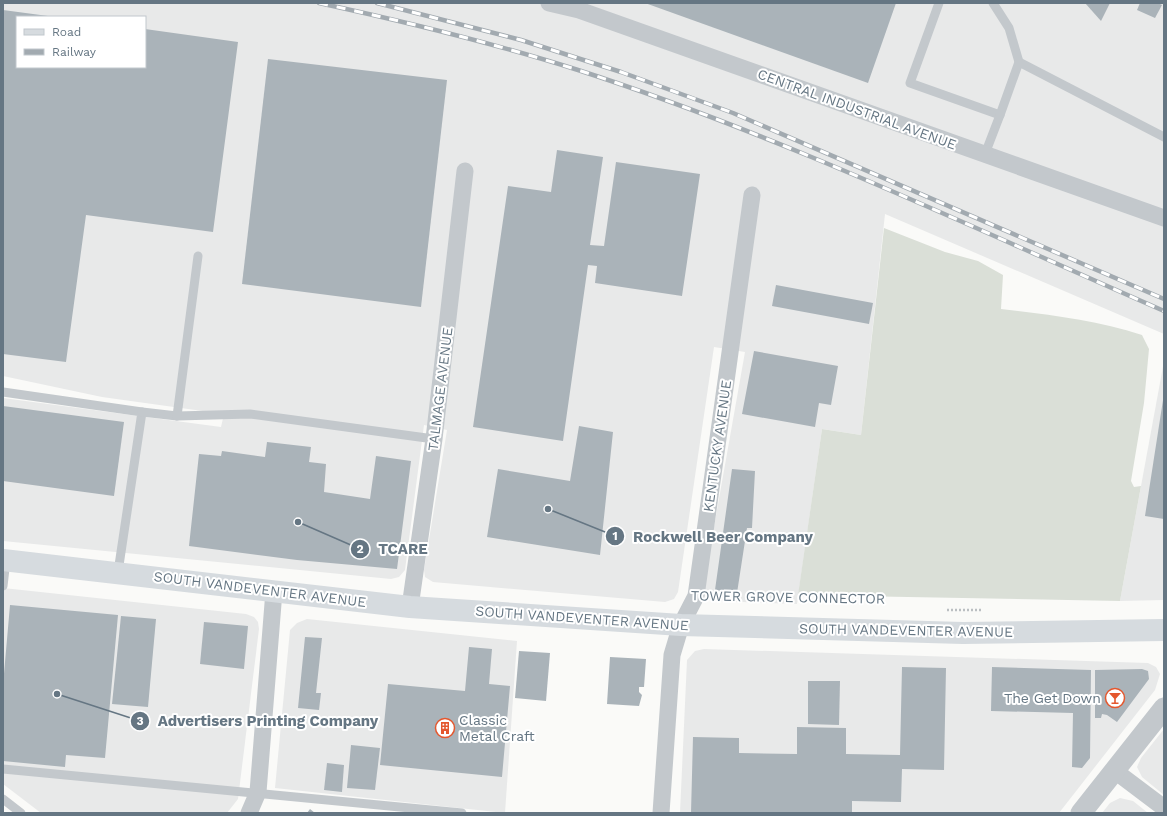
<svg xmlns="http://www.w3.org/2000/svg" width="1167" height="816" viewBox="0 0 1167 816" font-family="'Work Sans',sans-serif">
<rect width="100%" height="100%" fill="#fafaf8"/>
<g fill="#e8e9e9" fill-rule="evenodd">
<path d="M3 3H1164V334L885 214 861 435 822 429 797 604 715 601 708 597 703 589 745 352 714 347 678 592 674 599 665 602 433 582 425 577 424 570 447 430 424 425 405 570 399 577 391 579 3 541V398L221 427 224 414 102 397 3 376ZM17 17H145V67H17Z"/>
<path d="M1164 361V600L1120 601 1141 486Z"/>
<path d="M3 588 246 614 254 617 258 622 259 629 238 799 227 813H41L3 784Z"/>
<path d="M307 619 517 641 505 813 275 788 290 630 297 623Z"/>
<path d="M704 649 1148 663 1156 667 1160 674 1155 690 1059 813H680L687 660 695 651Z"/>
<path d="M1164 729V795L1142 777 1137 767 1141 758Z"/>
<path d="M1120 798 1133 801 1148 813H1102L1110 803Z"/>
</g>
<path fill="#dadfd7" d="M884 228 945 252 978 261 1003 275 1001 309C1049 315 1096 320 1142 335L1149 349 1144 403 1131 481 1134 487 1141 486 1120 601 798 595 822 429 861 435Z"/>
<g fill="#aab3b9">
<path d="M645 3H896L868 83Z"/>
<path d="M1085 3H1110L1101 21Z"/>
<path d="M1140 3H1158L1162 5 1155 18 1137 10Z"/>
<path d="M3 10 48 16 17 17V67H145V29L238 42 213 232 86 215 66 362 3 354Z"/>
<path d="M268 59 447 80 421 307 242 284Z"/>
<path d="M557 150 603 157 590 245 604 246 616 162 700 174 682 296 595 283 597 266 588 265 563 441 473 427 508 186 551 192Z"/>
<path d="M776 285 873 303 869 324 772 306Z"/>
<path d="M754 351 838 366 831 405 819 403 815 427 742 414Z"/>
<path d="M1163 400H1164V519L1145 516Z"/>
<path d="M3 406 124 422 114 496 3 481Z"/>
<path d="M579 426 613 432 600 555 487 537 498 469 570 481Z"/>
<path d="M267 442 311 447 309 462 326 464 324 492 370 499 376 456 411 461 397 569 297 560 189 546 199 454 221 456 222 451 265 457Z"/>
<path d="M732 469 755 471 752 528H747L737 593 715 590Z"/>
<path d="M10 605 118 615 105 758 66 755 65 767 3 761V685Z"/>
<path d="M121 616 156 619 148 707 112 704Z"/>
<path d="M204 622 248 626 244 669 200 664Z"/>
<path d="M305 637 322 638 316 693H321L319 710 298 708Z"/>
<path d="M469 647 492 649 489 684 510 686 502 777 380 765 388 684 465 691Z"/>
<path d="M519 651 550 653 546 701 515 698Z"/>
<path d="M610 657 646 659 644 687H639V692L642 695 639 706 607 704Z"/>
<path d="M902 667 946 668 944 770 902 769 901 802 852 801V813H691L693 737 739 738V753L797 754V727L846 728V754L900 755Z"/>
<path d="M992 667 1091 670 1090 758 1082 768 1072 767 1073 713 991 711Z"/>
<path d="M1142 669 1148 671 1149 679 1117 722 1107 715 1102 714 1101 718H1095V670Z"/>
<path d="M808 681H840L839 725 808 724Z"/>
<path d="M351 745 380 748 375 790 347 788Z"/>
<path d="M327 763 344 765 342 792 324 790Z"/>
<path d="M310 809 315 813H307Z"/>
</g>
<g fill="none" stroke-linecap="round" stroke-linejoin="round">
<path stroke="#bbbfc2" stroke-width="2.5" stroke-dasharray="2 2" stroke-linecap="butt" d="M947 610H982"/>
<g stroke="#c3c8cc" stroke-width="9">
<path d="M939 3 910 83 1000 115 985 154"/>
<path d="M993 3 1009 28 1019 62"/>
<path d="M1000 115 1019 62 1164 137"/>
<path d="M3 392 142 412 118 572"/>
<path d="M142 412 177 416 250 414 434 439"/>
<path d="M177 416 198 256"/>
<path d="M3 586 6 560"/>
<path d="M3 769 462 813"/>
<path d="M3 799 21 813"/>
</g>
<g stroke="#c3c8cc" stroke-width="17">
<path d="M549 3 579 10 1164 218"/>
<path d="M410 607 434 439 465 171"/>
<path d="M1115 771 1164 808"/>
<path d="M249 813 258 792 274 591"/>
<path d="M661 813 672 655 681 625 696 596 752 195"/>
</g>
<path stroke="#c3c8cc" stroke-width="21" d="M1081 813 1164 708"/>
<path stroke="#d6dbdf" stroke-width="22" d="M3 560 410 607 681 625 963 633 1164 630"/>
<defs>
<g id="rail">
<path d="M319 3C407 22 493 43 578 70 779 135 971 227 1164 311"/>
<path d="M377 3 521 40 621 72 733 113 1164 299"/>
</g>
</defs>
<use href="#rail" stroke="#a2aab0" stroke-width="4.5"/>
<use href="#rail" stroke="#fff" stroke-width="3" stroke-dasharray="9" stroke-linecap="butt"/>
</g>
<defs>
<symbol id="bar-ring" viewBox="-11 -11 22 22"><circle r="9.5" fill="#fff" stroke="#e4572e" stroke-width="1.5"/><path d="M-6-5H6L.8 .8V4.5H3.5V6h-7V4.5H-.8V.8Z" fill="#e4572e"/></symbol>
<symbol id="building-ring" viewBox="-11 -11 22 22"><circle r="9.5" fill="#fff" stroke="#e4572e" stroke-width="1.5"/><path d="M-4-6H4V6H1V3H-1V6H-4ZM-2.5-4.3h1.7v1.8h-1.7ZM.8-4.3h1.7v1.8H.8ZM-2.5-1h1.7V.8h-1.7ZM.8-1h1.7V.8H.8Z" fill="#e4572e"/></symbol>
</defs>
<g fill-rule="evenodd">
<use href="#bar-ring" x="1104" y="687" width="22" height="22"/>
<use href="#building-ring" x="434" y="717" width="22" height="22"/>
</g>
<g text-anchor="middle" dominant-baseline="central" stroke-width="4" stroke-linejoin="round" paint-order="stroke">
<g font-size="14" fill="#657683" stroke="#fff">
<text transform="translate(857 109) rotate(20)">CENTRAL INDUSTRIAL AVENUE</text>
<text transform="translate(440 389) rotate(-83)">TALMAGE AVENUE</text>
<text transform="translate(717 446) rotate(-82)">KENTUCKY AVENUE</text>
<text transform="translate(260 589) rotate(7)">SOUTH VANDEVENTER AVENUE</text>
<text transform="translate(788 597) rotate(1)">TOWER GROVE CONNECTOR</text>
<text transform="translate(582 618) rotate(4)">SOUTH VANDEVENTER AVENUE</text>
<text transform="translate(906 630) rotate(1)">SOUTH VANDEVENTER AVENUE</text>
</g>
<g font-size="14" fill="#657683" stroke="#fff" text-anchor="end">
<text x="1101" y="698">The Get Down</text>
<text x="459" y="720" text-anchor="start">Classic<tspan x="459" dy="16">Metal Craft</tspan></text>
</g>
</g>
<path fill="none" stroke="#657683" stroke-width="1.5" d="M548 509L615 536M298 522L360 549M57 694L140 721"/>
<g fill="#657683" stroke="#fff" stroke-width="1.5">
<circle cx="548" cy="509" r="4"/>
<circle cx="298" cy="522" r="4"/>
<circle cx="57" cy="694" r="4"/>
<circle cx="615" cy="536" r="10"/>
<circle cx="360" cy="549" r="10"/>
<circle cx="140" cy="721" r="10"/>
</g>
<g font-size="12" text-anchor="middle" font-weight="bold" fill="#fff">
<text x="615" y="540">1</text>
<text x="360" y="553">2</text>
<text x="140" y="725">3</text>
</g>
<g font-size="15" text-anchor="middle" font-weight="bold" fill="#657683" stroke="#fff" stroke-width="4" stroke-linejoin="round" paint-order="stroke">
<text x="723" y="542">Rockwell Beer Company</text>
<text x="403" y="554">TCARE</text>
<text x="268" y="726">Advertisers Printing Company</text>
</g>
<rect width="1167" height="816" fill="none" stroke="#657683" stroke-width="8"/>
<rect x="16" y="16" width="130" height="52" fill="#ffffff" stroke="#c1c8cd"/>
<rect x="24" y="29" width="20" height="6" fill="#d6dbdf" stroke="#c1c8cd"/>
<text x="52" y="36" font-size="12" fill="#657683">Road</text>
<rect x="24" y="49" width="20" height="6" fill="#a2aab0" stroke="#c1c8cd"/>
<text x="52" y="56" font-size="12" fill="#657683">Railway</text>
</svg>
